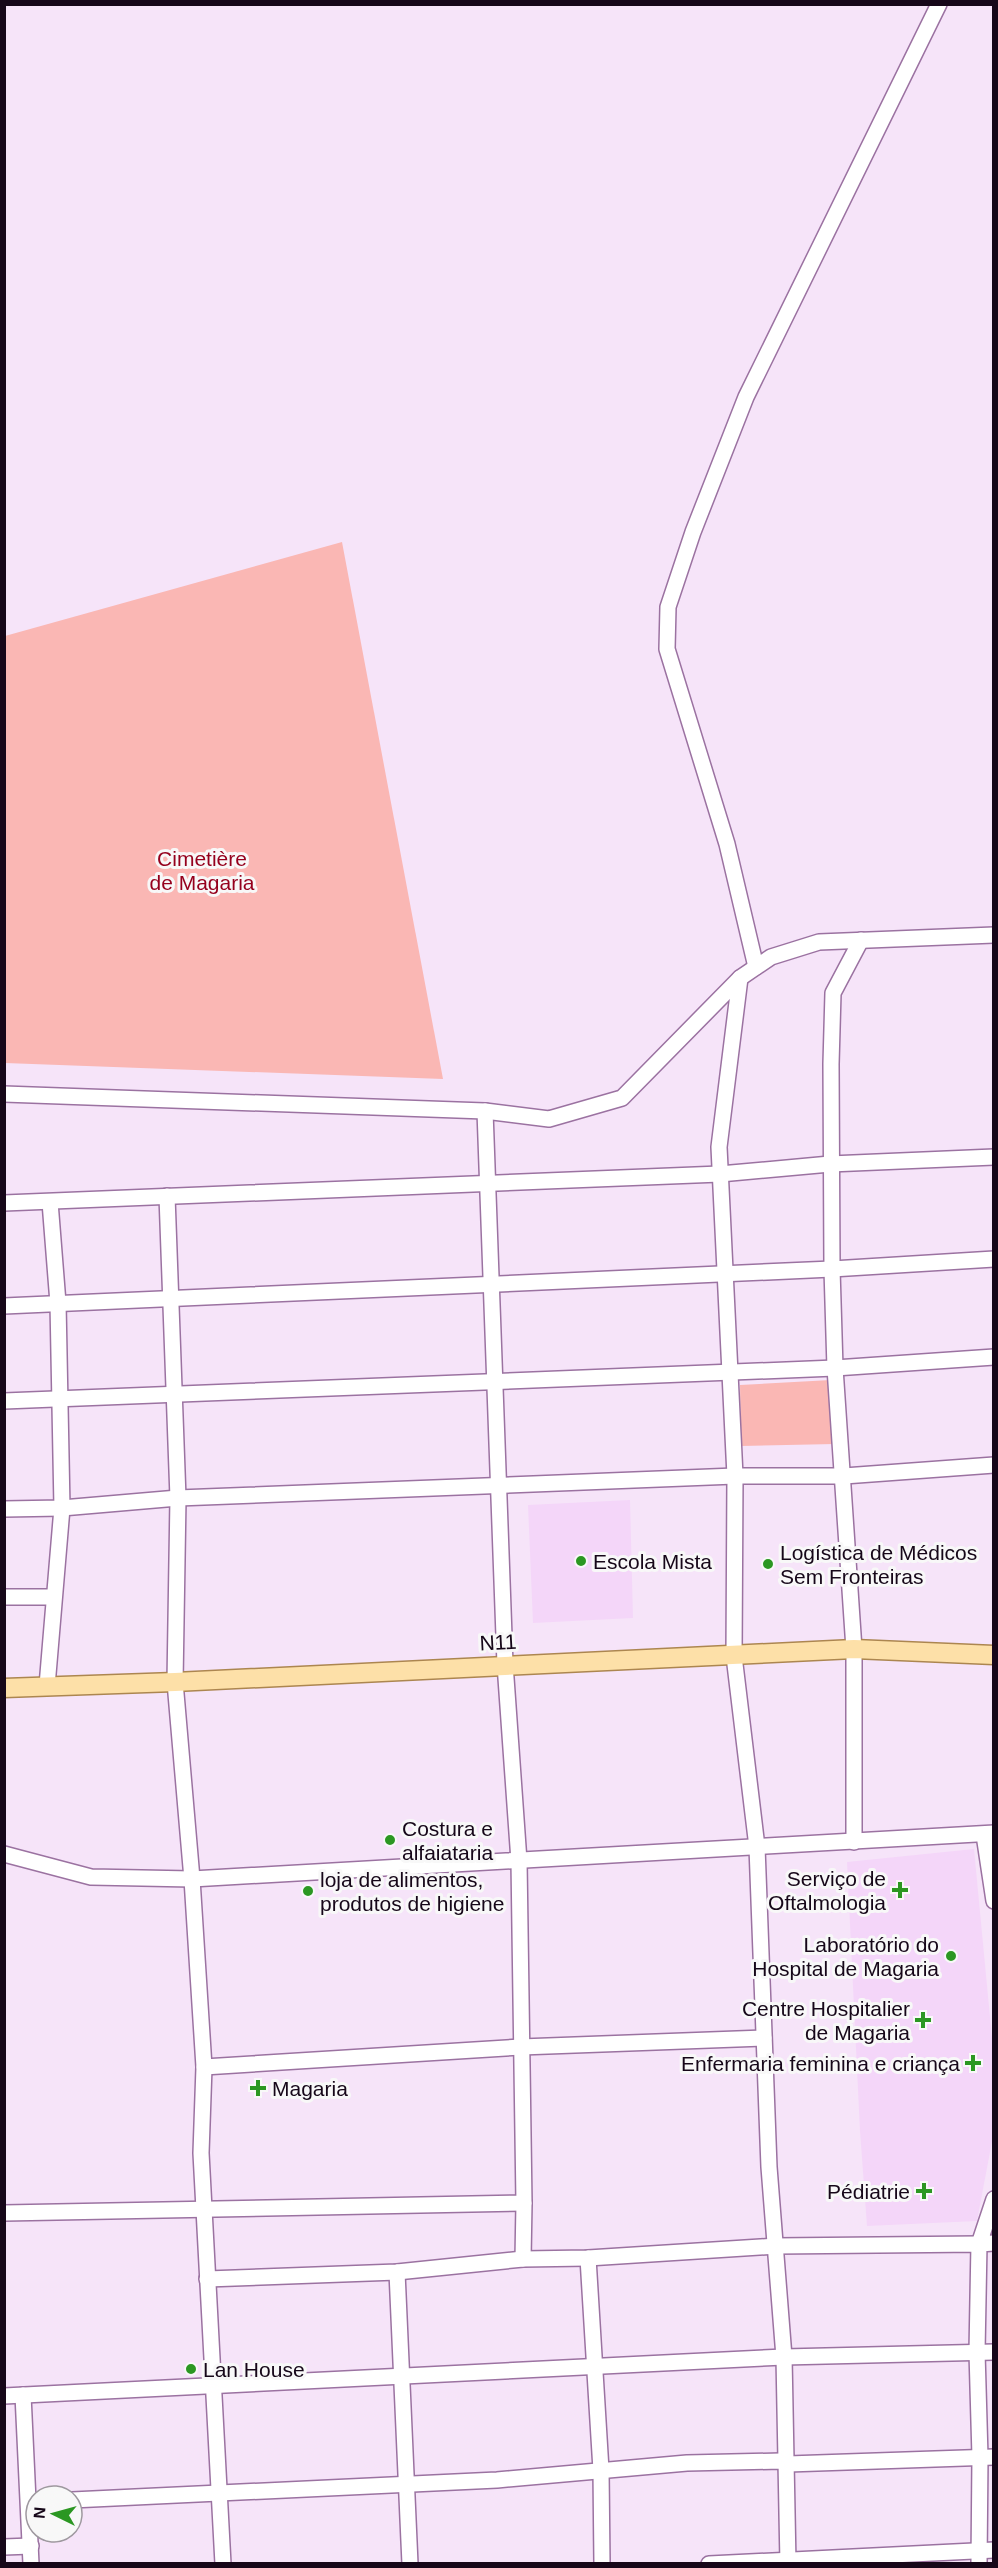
<svg xmlns="http://www.w3.org/2000/svg" width="998" height="2568" viewBox="0 0 998 2568" font-family="Arial,sans-serif">
<rect width="100%" height="100%" fill="#f6e4f9"/>
<g fill="#f4d6f9">
<path d="M630 1500 633 1618 533 1623 528 1505Z"/>
<path d="M974 1849 994 2059 993 2136 977 2221 867 2226 860 2131 847 1862Z"/>
</g>
<g fill="#fab7b4">
<path d="M342 542 443 1079 5 1063V636Z"/>
<path d="M831 1380 835 1444 741 1446 740 1385Z"/>
</g>
<g fill="none" stroke-linecap="round" stroke-linejoin="round">
<defs>
<g id="minor">
<path d="M756 967 727 844 667 649 668 607 693 532 746 397 939 4"/>
<path d="M740 978 719 1147 735 1476 734 1656 757 1847 769 2167 784 2357 788 2564"/>
<path d="M4 1094 485 1111 549 1119 622 1098 740 978 771 957 819 942 994 935"/>
<path d="M167 1196 178 1498 175 1682 192 1879 204 2067 201 2153 223 2564"/>
<path d="M4 1203 720 1174 830 1164 994 1157"/>
<path d="M4 1306 832 1269 994 1259"/>
<path d="M4 1401 835 1368 994 1357"/>
<path d="M4 1509 62 1508 178 1498 735 1476H844L994 1465"/>
<path d="M4 1597H53"/>
<path d="M47 1686 62 1508 58 1303 50 1202"/>
<path d="M984 1835 994 1901"/>
<path d="M854 1842V1649L835 1368 832 1269 831 1064 833 993 861 940"/>
<path d="M4 1854 91 1877 192 1879 994 1833"/>
<path d="M204 2067 521 2047 764 2038"/>
<path d="M994 2199 979 2244 994 2243"/>
<path d="M4 2213 524 2203 519 1861 505 1664 485 1111"/>
<path d="M588 2258 601 2470 602 2564"/>
<path d="M523 2259 524 2203"/>
<path d="M397 2272 410 2564"/>
<path d="M207 2279 397 2272 523 2259 588 2258 776 2246 979 2244 977 2352 980 2457 979 2564"/>
<path d="M23 2395 31 2564"/>
<path d="M4 2396 784 2357 994 2352"/>
<path d="M72 2500 497 2480 687 2463 781 2461 788 2464 994 2457"/>
<path d="M4 2547 31 2546"/>
<path d="M709 2564 994 2550"/>
</g>
<path id="major" d="M4 1688 175 1682 854 1649 994 1655"/>
</defs>
<use href="#minor" stroke="#9b72a1" stroke-width="18"/>
<use href="#major" stroke="#ac8650" stroke-width="21"/>
<use href="#minor" stroke="#fff" stroke-width="15"/>
<use href="#major" stroke="#fde0a8" stroke-width="18"/>
</g>
<g fill="#2b9722" stroke="#f8f8f8" stroke-width="2">
<circle cx="581" cy="1561" r="6"/>
<circle cx="768" cy="1564" r="6"/>
<circle cx="390" cy="1840" r="6"/>
<path d="M897 1881h6v6h6v6h-6v6h-6v-6h-6v-6h6z"/>
<circle cx="308" cy="1891" r="6"/>
<circle cx="951" cy="1956" r="6"/>
<path d="M920 2011h6v6h6v6h-6v6h-6v-6h-6v-6h6z"/>
<path d="M970 2054h6v6h6v6h-6v6h-6v-6h-6v-6h6z"/>
<path d="M255 2079h6v6h6v6h-6v6h-6v-6h-6v-6h6z"/>
<path d="M921 2182h6v6h6v6h-6v6h-6v-6h-6v-6h6z"/>
<circle cx="191" cy="2369" r="6"/>
</g>
<g text-anchor="middle" dominant-baseline="central" stroke-width="6" stroke-linejoin="round" paint-order="stroke">
<g font-size="21" fill="#95001d" stroke="#f8f8f8">
<text x="202" y="858">Cimetière<tspan x="202" dy="24">de Magaria</tspan></text>
</g>
<g font-size="21" fill="#160719" stroke="#f8f8f8" text-anchor="start">
<text x="780" y="1552">Logística de Médicos<tspan x="780" dy="24">Sem Fronteiras</tspan></text>
<text x="593" y="1561">Escola Mista</text>
<text x="402" y="1828">Costura e<tspan x="402" dy="24">alfaiataria</tspan></text>
<text x="886" y="1878" text-anchor="end">Serviço de<tspan x="886" dy="24">Oftalmologia</tspan></text>
<text x="320" y="1879">loja de alimentos,<tspan x="320" dy="24">produtos de higiene</tspan></text>
<text x="939" y="1944" text-anchor="end">Laboratório do<tspan x="939" dy="24">Hospital de Magaria</tspan></text>
<text x="910" y="2008" text-anchor="end">Centre Hospitalier<tspan x="910" dy="24">de Magaria</tspan></text>
<text x="960" y="2063" text-anchor="end">Enfermaria feminina e criança</text>
<text x="272" y="2088">Magaria</text>
<text x="910" y="2191" text-anchor="end">Pédiatrie</text>
<text x="203" y="2369">Lan House</text>
</g>
<g font-size="21" fill="#160719" stroke="#f8f8f8">
<text transform="translate(498 1642) rotate(-3)">N11</text>
</g>
</g>
<rect width="998" height="2568" fill="none" stroke="#160719" stroke-width="12"/>
<g transform="translate(54 2514) rotate(275)"><circle r="28" fill="#f8f8f8" stroke="#9e989f" stroke-width="1.5"/>
<path d="M0-4.5L10 22L0 15L-10 22Z" fill="#2b9722"/>
<text y="-9" font-size="16" font-weight="bold" text-anchor="middle" fill="#160719">N</text>
</g>
</svg>
